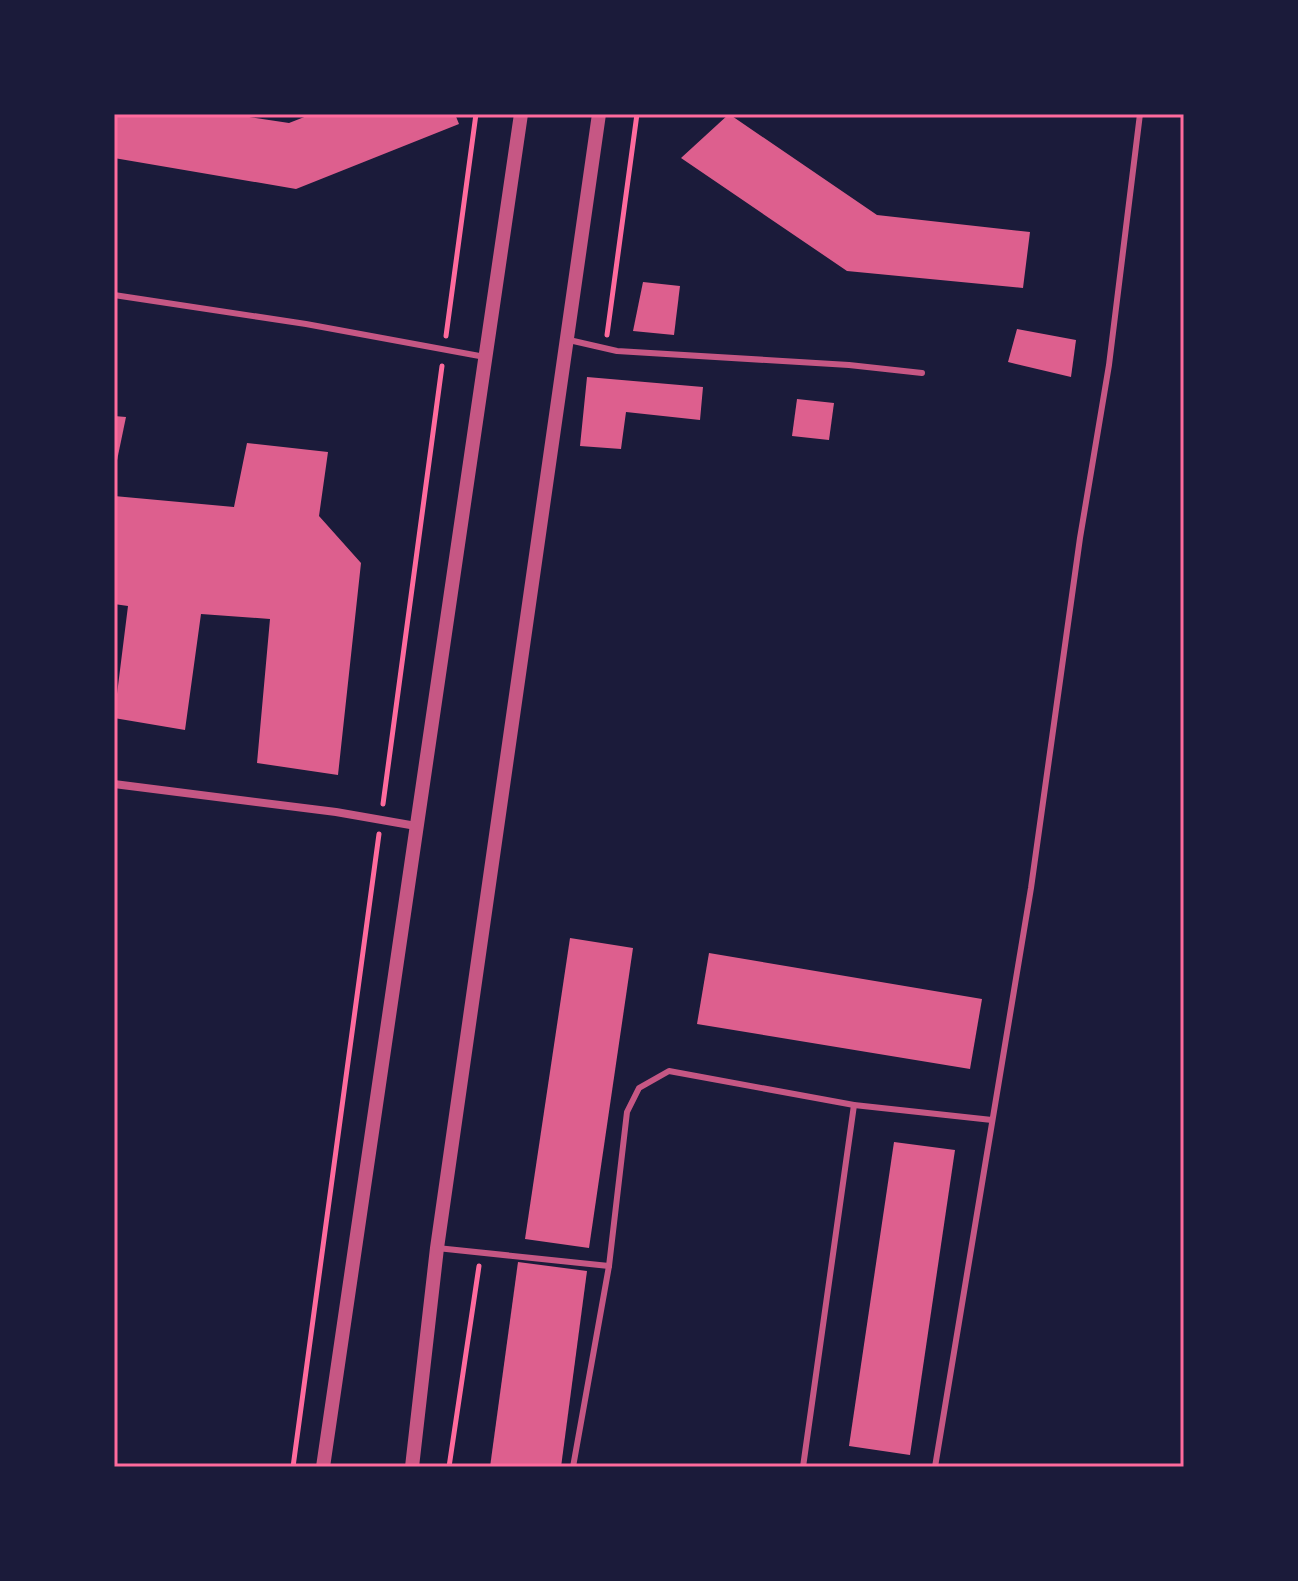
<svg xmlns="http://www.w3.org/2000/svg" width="1298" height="1581" viewBox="0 0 1298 1581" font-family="'Golos Text',sans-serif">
<rect width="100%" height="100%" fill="#1b1b3a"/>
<g fill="#dd5f8e">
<path d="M115 114H229L289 123 312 114H455L459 124 296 189 114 158Z"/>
<path d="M729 114 877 215 1030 232 1023 288 847 271 681 158Z"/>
<path d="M643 282 680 286 674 335 633 331Z"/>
<path d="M1017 329 1076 340 1071 377 1008 362Z"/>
<path d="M587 377 703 387 700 420 626 412 621 449 580 446Z"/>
<path d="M797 399 834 403 829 440 792 436Z"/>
<path d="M114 416 126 417 115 470H114Z"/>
<path d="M247 443 328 452 319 516 361 563 338 775 257 763 270 619 201 614 185 730 114 718 128 606 114 604V496L234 507Z"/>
<path d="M570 938 633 948 589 1248 525 1239Z"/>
<path d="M709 953 982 999 970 1069 697 1024Z"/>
<path d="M894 1142 955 1150 910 1455 849 1446Z"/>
<path d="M518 1262 587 1271 561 1467H490Z"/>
</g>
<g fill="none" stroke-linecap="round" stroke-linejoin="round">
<g stroke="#ff6b9d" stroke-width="5">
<path d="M607 335 637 114"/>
<path d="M446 336 476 114"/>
<path d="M383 804 442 366"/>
<path d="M293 1467 379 834"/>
<path d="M449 1467 479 1266"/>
</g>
<g stroke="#c65784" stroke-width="6">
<path d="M114 295 306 324 485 357"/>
<path d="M569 340 617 351 849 365 922 373"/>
<path d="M437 1248 609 1266"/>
<path d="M573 1467 609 1266 627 1112 639 1088 669 1071 854 1105 992 1120"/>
<path d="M803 1467 854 1105"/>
<path d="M935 1467 1031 888 1080 538 1109 365 1140 114"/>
</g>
<path stroke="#c65784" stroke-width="8" d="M114 784 336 812 416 826"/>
<g stroke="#c65784" stroke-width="14">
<path d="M323 1467 521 114"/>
<path d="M412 1467 437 1248 599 114"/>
</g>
</g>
<rect width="1298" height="1581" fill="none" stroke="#1b1b3a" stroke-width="232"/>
<rect x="116" y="116" width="1066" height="1349" fill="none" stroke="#ff6b9d" stroke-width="3"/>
</svg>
